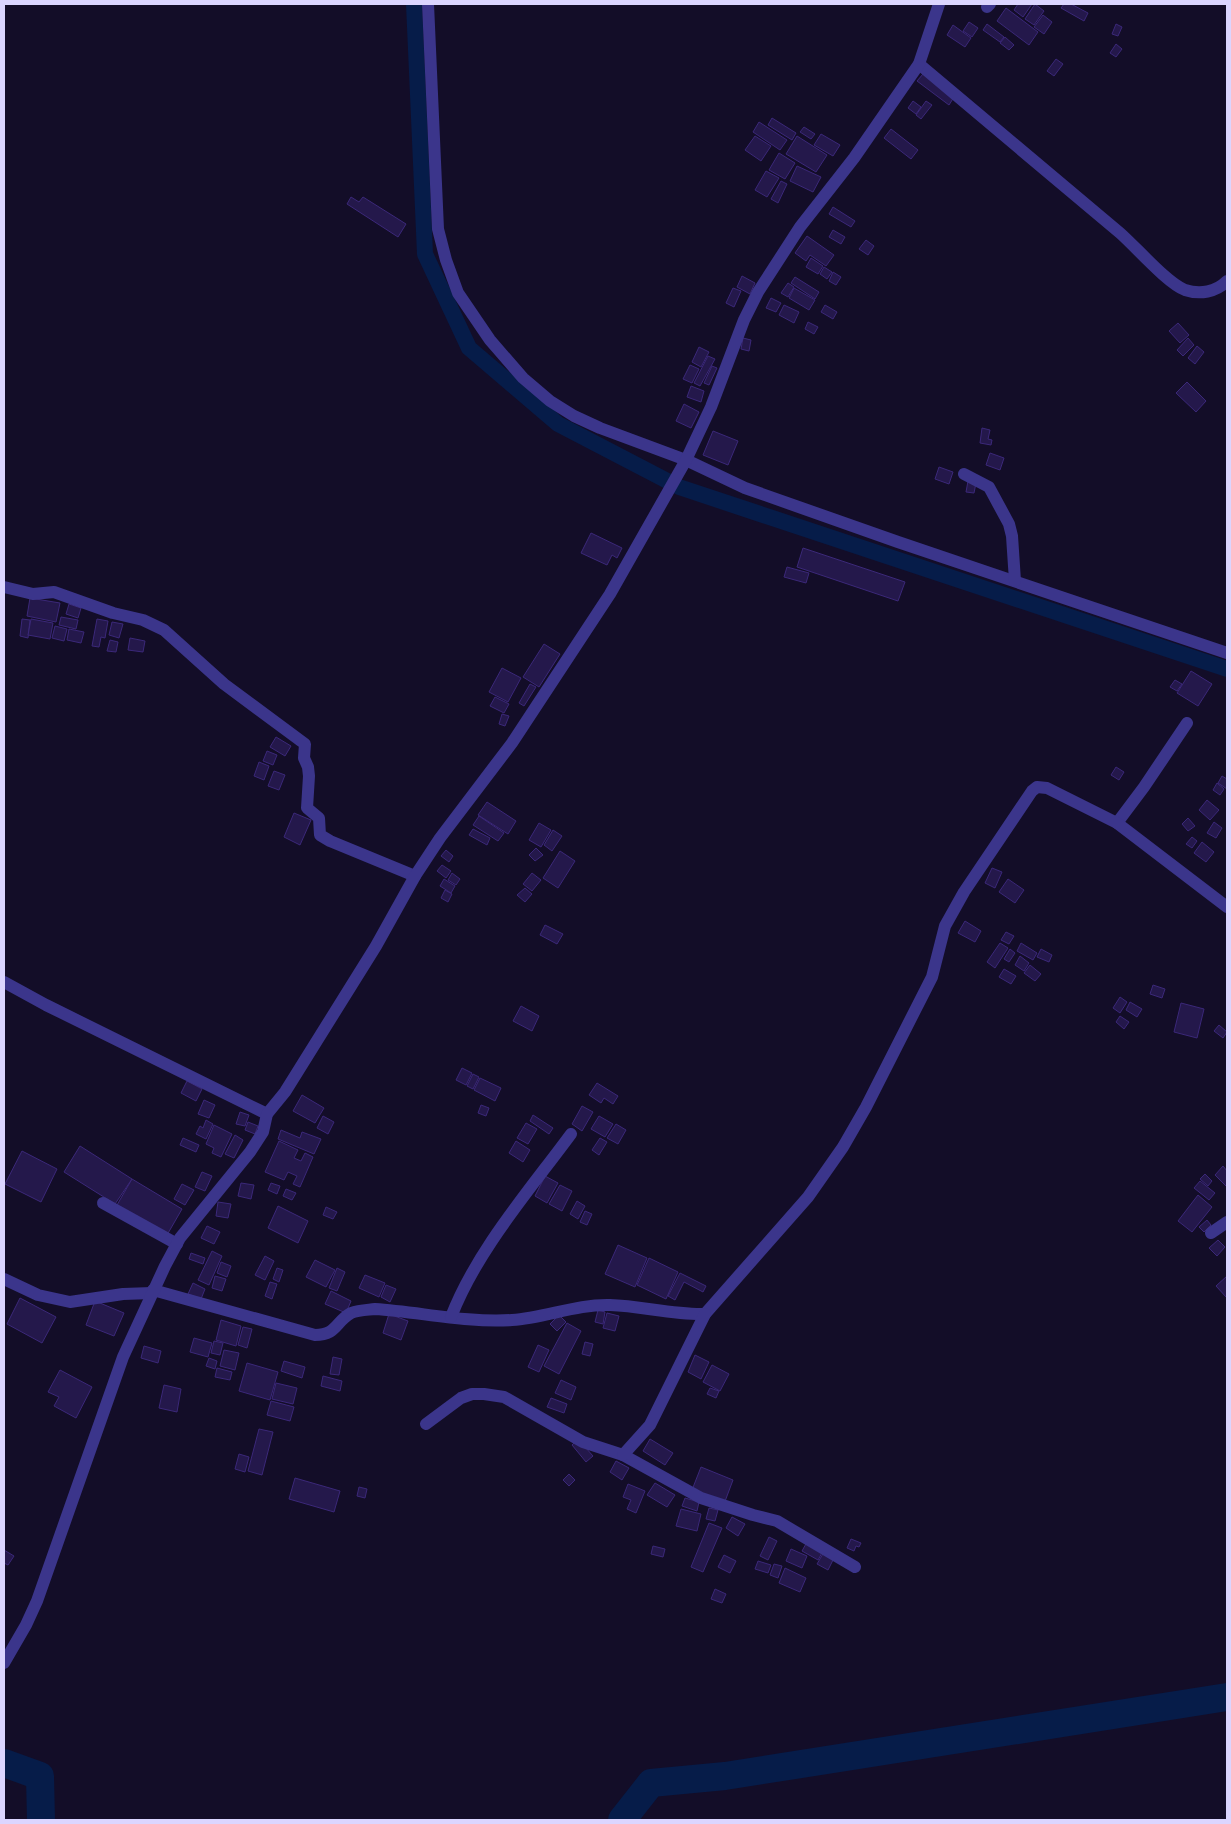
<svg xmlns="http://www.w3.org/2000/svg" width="1231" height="1824" viewBox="0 0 1231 1824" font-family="Figtree,sans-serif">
<rect width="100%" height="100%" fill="#130d28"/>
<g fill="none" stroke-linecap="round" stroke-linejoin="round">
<path stroke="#061c49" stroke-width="16" d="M414 4 425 254 469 348 558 424 679 487 1227 669"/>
<g stroke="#061c49" stroke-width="28">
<path d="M4 1763 40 1776 41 1820"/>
<path d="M622 1820 651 1783 725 1776 1227 1697"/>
</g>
</g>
<g fill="#24184b" stroke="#3b2879">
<path d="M1018 4H1032L1023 17 1014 10Z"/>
<path d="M1035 4 1044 11 1034 25 1025 19Z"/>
<path d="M1064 4H1071L1088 13 1084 21 1061 8Z"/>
<path d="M1006 8 1038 32 1029 45 997 21Z"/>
<path d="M1043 15 1052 22 1044 34 1034 27Z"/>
<path d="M969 22 978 28 972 37 963 31Z"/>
<path d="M987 24 1004 37 1000 42 983 30Z"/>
<path d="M1116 24 1122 27 1118 36 1112 34Z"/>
<path d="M953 25 971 38 965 47 947 35Z"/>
<path d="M1005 37 1014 45 1009 50 1000 43Z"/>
<path d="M1116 44 1122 49 1116 57 1110 53Z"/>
<path d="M1056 59 1063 64 1054 76 1047 71Z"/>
<path d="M923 74 954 97 949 105 917 81Z"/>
<path d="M913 101 921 107 916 114 908 108Z"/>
<path d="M926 101 932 105 921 119 916 115Z"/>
<path d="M772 118 796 133 792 140 768 125Z"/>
<path d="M759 122 787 140 780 150 753 132Z"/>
<path d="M804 127 815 134 811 139 800 132Z"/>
<path d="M891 129 918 150 911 159 884 138Z"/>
<path d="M821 134 840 145 833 156 814 145Z"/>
<path d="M755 136 771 146 761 161 745 150Z"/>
<path d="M797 136 827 155 816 172 786 154Z"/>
<path d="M779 153 795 163 785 179 769 170Z"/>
<path d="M797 166 821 177 813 192 790 181Z"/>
<path d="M766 171 779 178 767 197 755 190Z"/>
<path d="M781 181 787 184 778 203 771 199Z"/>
<path d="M351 197 359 202 363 197 406 224 398 237 347 204Z"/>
<path d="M833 207 855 221 851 227 829 214Z"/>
<path d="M833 230 845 237 841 244 829 237Z"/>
<path d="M807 236 834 255 826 266 810 255 806 261 795 253Z"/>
<path d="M866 240 874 246 868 255 859 249Z"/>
<path d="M811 258 823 266 818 274 806 267Z"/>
<path d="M824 267 832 272 827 279 820 274Z"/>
<path d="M833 272 841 277 836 285 829 281Z"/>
<path d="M742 276 755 283 750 294 737 287Z"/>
<path d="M795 277 819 292 815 299 791 283Z"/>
<path d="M788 283 794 287 788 297 781 293Z"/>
<path d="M733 288 741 291 734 307 726 303Z"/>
<path d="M794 288 815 300 809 310 789 298Z"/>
<path d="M771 298 781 303 776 312 766 308Z"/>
<path d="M784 305 799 312 794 323 779 315Z"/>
<path d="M825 305 837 312 833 319 821 312Z"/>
<path d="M808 322 818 327 814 334 805 329Z"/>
<path d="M1178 323 1189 335 1180 343 1169 331Z"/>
<path d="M743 338 751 340 749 351 741 349Z"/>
<path d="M1188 338 1194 345 1183 356 1177 350Z"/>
<path d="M1197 346 1204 352 1195 364 1188 358Z"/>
<path d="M699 347 709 352 701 367 692 362Z"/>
<path d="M708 356 715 359 700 386 694 383Z"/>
<path d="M690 365 699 369 692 383 683 379Z"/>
<path d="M712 366 717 368 709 385 704 383Z"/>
<path d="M1187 382 1206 401 1196 412 1176 393Z"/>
<path d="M691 386 704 391 701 402 687 397Z"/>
<path d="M684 404 699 412 691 428 676 421Z"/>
<path d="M982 428 990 430 988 439 992 440 991 445 980 443Z"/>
<path d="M713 431 738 441 728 465 703 455Z"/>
<path d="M990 453 1004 458 1000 470 986 465Z"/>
<path d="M939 467 953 472 949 484 935 479Z"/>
<path d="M968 481 976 483 974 493 966 492Z"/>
<path d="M591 533 622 548 617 558 612 555 607 565 581 553Z"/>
<path d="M803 548 905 582 898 601 797 567Z"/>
<path d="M787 567 809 573 806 583 784 577Z"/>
<path d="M30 598 60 603 56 622 27 616Z"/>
<path d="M69 604 81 608 78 618 66 614Z"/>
<path d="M61 617 78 620 76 629 59 625Z"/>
<path d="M22 619 30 620 28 638 20 636Z"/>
<path d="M31 619 53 623 50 639 28 635Z"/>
<path d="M97 619 108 621 105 638 101 637 99 647 92 646Z"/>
<path d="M112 622 123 624 119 638 109 635Z"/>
<path d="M55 626 67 629 64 641 52 638Z"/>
<path d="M69 629 84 632 81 643 67 640Z"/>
<path d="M130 638 145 641 143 652 128 650Z"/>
<path d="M110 640 118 642 116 652 107 651Z"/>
<path d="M544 644 560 654 539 687 523 677Z"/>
<path d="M502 668 521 678 508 702 489 692Z"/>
<path d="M1191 671 1212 684 1198 706 1177 693Z"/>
<path d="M1175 680 1182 684 1177 691 1170 687Z"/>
<path d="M530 684 536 687 524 706 519 703Z"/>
<path d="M495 697 509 704 504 713 490 706Z"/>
<path d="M502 714 509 716 505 726 499 724Z"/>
<path d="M276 737 291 746 285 756 270 747Z"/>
<path d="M267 751 277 755 273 765 263 761Z"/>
<path d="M259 762 269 766 264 780 254 776Z"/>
<path d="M1116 767 1124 772 1119 780 1111 775Z"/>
<path d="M274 771 285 775 279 790 268 786Z"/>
<path d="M1222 776 1227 779V789L1218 783Z"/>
<path d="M1217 783 1224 789 1220 795 1213 790Z"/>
<path d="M1207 800 1219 810 1210 820 1199 810Z"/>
<path d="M487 802 516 821 508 834 478 815Z"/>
<path d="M294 813 311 820 300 845 284 837Z"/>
<path d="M479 816 504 833 498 841 473 825Z"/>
<path d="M1188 818 1195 826 1188 831 1182 824Z"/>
<path d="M1214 822 1222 828 1216 838 1207 833Z"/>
<path d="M539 823 551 830 541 847 529 840Z"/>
<path d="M473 829 490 838 487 845 469 835Z"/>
<path d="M553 830 562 836 552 851 544 845Z"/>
<path d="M1192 837 1197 841 1192 848 1186 844Z"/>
<path d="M1202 842 1214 852 1206 862 1194 853Z"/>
<path d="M536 848 543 855 535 861 529 855Z"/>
<path d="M446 850 453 856 449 862 441 856Z"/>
<path d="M560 851 575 861 558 888 543 878Z"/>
<path d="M442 865 451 871 446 878 437 871Z"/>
<path d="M992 868 1002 872 995 888 985 883Z"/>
<path d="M452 873 460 879 456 885 448 880Z"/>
<path d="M532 873 541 880 532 891 523 884Z"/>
<path d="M444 879 455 886 451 893 440 886Z"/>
<path d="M1008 879 1024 890 1015 903 999 892Z"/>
<path d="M525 888 532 894 525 902 517 895Z"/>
<path d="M445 890 452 894 448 902 441 898Z"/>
<path d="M965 921 981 931 975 942 958 933Z"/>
<path d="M545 925 563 934 557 944 540 935Z"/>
<path d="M1006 932 1014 936 1009 944 1001 940Z"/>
<path d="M1000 943 1008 948 995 968 987 962Z"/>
<path d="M1021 943 1037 953 1033 960 1017 951Z"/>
<path d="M1010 949 1015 953 1009 962 1004 959Z"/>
<path d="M1041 949 1052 955 1049 962 1037 957Z"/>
<path d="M1020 956 1029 963 1024 971 1015 965Z"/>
<path d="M1030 965 1041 974 1035 981 1024 973Z"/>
<path d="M1004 969 1016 976 1011 984 999 977Z"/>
<path d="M1153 985 1165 989 1162 998 1150 994Z"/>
<path d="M1120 997 1127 1002 1120 1013 1113 1008Z"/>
<path d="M1130 1002 1142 1009 1137 1017 1126 1010Z"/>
<path d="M1181 1003 1204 1009 1197 1038 1174 1032Z"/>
<path d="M521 1006 539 1016 532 1031 513 1021Z"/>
<path d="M1120 1016 1129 1022 1124 1029 1116 1022Z"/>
<path d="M1219 1025 1227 1032 1223 1038 1214 1031Z"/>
<path d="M462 1068 472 1073 466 1085 456 1080Z"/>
<path d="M473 1074 479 1077 473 1089 467 1086Z"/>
<path d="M480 1078 501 1088 495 1101 474 1090Z"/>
<path d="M187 1081 202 1089 196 1101 181 1093Z"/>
<path d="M597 1083 618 1096 613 1104 604 1098 601 1103 589 1095Z"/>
<path d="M302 1095 324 1108 315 1123 293 1111Z"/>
<path d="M204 1100 215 1105 209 1118 198 1114Z"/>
<path d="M481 1105 489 1108 486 1116 478 1113Z"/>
<path d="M582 1106 593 1112 582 1131 572 1124Z"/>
<path d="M240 1112 249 1115 245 1126 236 1124Z"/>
<path d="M533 1115 553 1128 549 1134 530 1121Z"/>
<path d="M323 1116 334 1122 328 1134 317 1128Z"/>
<path d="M599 1116 613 1124 605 1137 591 1129Z"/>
<path d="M206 1120 213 1124 206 1139 196 1134 200 1126 203 1128Z"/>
<path d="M248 1122 258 1126 255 1134 245 1130Z"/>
<path d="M526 1123 537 1129 528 1144 517 1138Z"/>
<path d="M616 1124 626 1130 618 1144 607 1138Z"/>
<path d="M214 1125 232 1134 221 1157 212 1153 214 1148 206 1144Z"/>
<path d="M281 1130 300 1138 302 1132 321 1139 314 1154 278 1139Z"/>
<path d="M235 1135 243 1140 234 1158 225 1154Z"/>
<path d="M183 1138 199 1145 196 1152 180 1145Z"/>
<path d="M600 1138 607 1142 599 1155 592 1150Z"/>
<path d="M279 1141 298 1150 294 1158 301 1161 305 1153 313 1157 300 1187 293 1184 297 1176 288 1172 284 1180 265 1172Z"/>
<path d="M516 1141 530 1150 523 1162 509 1153Z"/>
<path d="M80 1146 132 1179 115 1204 64 1172Z"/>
<path d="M22 1151 57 1169 41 1202 5 1184Z"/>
<path d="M1223 1166 1227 1171V1187L1215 1175Z"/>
<path d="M202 1172 212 1176 205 1191 195 1187Z"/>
<path d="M1205 1174 1212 1181 1208 1186 1200 1179Z"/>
<path d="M545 1176 558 1183 547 1203 535 1196Z"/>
<path d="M132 1179 182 1209 167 1235 117 1205Z"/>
<path d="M1200 1181 1215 1193 1209 1200 1194 1188Z"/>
<path d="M241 1183 254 1185 251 1199 238 1196Z"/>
<path d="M271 1183 280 1186 277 1194 268 1190Z"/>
<path d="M182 1184 194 1190 185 1205 174 1199Z"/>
<path d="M560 1185 572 1191 562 1211 549 1204Z"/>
<path d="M286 1189 296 1193 292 1200 283 1196Z"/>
<path d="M1198 1195 1212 1207 1192 1232 1178 1221Z"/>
<path d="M577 1201 585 1206 578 1219 570 1214Z"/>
<path d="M218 1202 231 1204 228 1218 216 1216Z"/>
<path d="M278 1206 308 1221 298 1243 268 1228Z"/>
<path d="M326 1207 337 1212 333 1219 323 1215Z"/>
<path d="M585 1211 592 1214 587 1225 580 1222Z"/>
<path d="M1207 1220 1211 1225 1204 1232 1199 1227Z"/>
<path d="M207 1226 220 1232 214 1244 201 1238Z"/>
<path d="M1218 1240 1225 1247 1217 1256 1209 1248Z"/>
<path d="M618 1245 647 1258 635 1287 605 1274Z"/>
<path d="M212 1251 222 1256 209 1285 198 1280Z"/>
<path d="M191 1253 205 1258 203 1264 189 1259Z"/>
<path d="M265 1256 274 1261 265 1280 255 1275Z"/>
<path d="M649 1258 678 1272 666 1299 637 1285Z"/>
<path d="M315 1260 335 1270 326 1287 306 1277Z"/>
<path d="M221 1262 231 1266 227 1277 217 1273Z"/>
<path d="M277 1268 283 1270 279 1282 273 1279Z"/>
<path d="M337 1268 345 1272 337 1291 329 1288Z"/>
<path d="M680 1273 706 1286 703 1292 684 1282 675 1300 668 1296Z"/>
<path d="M365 1275 385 1283 379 1297 359 1288Z"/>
<path d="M215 1276 226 1279 222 1291 212 1288Z"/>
<path d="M1227 1276V1298L1216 1286Z"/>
<path d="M270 1282 277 1284 272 1299 265 1296Z"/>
<path d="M193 1283 205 1289 201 1299 188 1294Z"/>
<path d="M386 1285 396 1289 390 1302 381 1297Z"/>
<path d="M331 1291 351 1301 346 1313 325 1304Z"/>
<path d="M20 1298 56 1317 42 1343 7 1324Z"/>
<path d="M95 1301 124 1313 114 1336 86 1325Z"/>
<path d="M598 1310 605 1312 603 1324 595 1322Z"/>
<path d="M607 1313 619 1316 615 1331 603 1328Z"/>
<path d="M389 1314 408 1321 401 1340 383 1333Z"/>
<path d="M559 1315 566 1322 557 1331 550 1324Z"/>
<path d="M221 1320 241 1326 236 1346 216 1340Z"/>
<path d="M567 1323 581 1331 559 1374 544 1366Z"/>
<path d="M243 1327 252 1329 247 1348 238 1345Z"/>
<path d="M194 1338 212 1343 208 1357 190 1352Z"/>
<path d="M214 1341 223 1343 220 1355 211 1353Z"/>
<path d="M585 1342 593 1344 590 1356 582 1354Z"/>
<path d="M538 1345 549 1350 539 1372 528 1367Z"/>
<path d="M144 1346 161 1351 158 1363 141 1358Z"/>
<path d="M224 1350 239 1353 235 1370 220 1366Z"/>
<path d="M695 1355 709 1362 701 1379 688 1372Z"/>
<path d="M333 1357 342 1359 339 1375 330 1374Z"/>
<path d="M209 1358 217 1361 215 1369 206 1366Z"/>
<path d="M284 1361 305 1367 302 1378 281 1371Z"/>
<path d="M247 1363 278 1372 270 1400 239 1391Z"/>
<path d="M712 1365 729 1374 720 1391 703 1382Z"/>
<path d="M217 1368 232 1372 230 1380 215 1377Z"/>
<path d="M60 1370 92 1387 76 1418 54 1406 59 1397 48 1392Z"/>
<path d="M323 1376 342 1381 340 1391 321 1386Z"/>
<path d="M561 1380 576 1387 571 1400 555 1393Z"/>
<path d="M276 1383 297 1388 293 1404 272 1399Z"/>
<path d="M164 1385 181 1389 177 1412 159 1408Z"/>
<path d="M710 1388 719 1391 716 1398 707 1394Z"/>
<path d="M551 1398 567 1404 564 1413 547 1407Z"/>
<path d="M271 1401 294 1407 290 1421 267 1415Z"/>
<path d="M259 1429 273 1432 262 1475 248 1471Z"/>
<path d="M578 1439 593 1456 586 1462 572 1445Z"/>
<path d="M650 1439 673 1453 665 1465 643 1451Z"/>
<path d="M239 1454 249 1457 245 1472 235 1469Z"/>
<path d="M616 1461 629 1468 622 1480 610 1472Z"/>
<path d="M701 1467 733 1480 724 1504 692 1490Z"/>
<path d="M569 1474 575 1480 569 1486 563 1480Z"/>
<path d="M295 1478 340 1491 334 1512 289 1499Z"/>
<path d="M655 1483 675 1495 667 1507 647 1495Z"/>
<path d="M628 1484 645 1491 636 1513 627 1509 631 1500 623 1497Z"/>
<path d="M359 1487 367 1489 365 1498 357 1496Z"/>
<path d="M685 1498 699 1502 697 1511 682 1506Z"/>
<path d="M709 1508 718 1510 715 1521 706 1519Z"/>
<path d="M681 1509 701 1514 697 1531 676 1526Z"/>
<path d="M732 1517 745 1524 738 1536 726 1528Z"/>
<path d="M709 1523 722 1528 703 1572 691 1567Z"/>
<path d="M769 1537 777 1541 768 1560 760 1556Z"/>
<path d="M851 1539 861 1543 859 1547 856 1546 854 1551 847 1548Z"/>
<path d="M807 1542 823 1551 818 1560 802 1551Z"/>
<path d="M653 1546 665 1549 663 1557 651 1554Z"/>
<path d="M791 1549 807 1556 802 1568 786 1561Z"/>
<path d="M4 1550 14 1556 8 1565 4 1563Z"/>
<path d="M824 1552 834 1558 828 1570 817 1564Z"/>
<path d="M724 1555 736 1561 730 1573 718 1567Z"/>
<path d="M758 1561 771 1565 768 1573 755 1569Z"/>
<path d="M774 1564 782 1566 778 1578 770 1575Z"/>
<path d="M785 1568 806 1578 800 1592 779 1583Z"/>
<path d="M715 1589 726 1594 722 1603 711 1599Z"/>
</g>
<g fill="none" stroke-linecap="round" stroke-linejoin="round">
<g stroke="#3b358b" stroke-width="12">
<path d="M428 4 438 229 446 260 458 293 490 340 523 378 550 401 574 416 600 428 686 460 745 488 898 542 1227 653"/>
<path d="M987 7 990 4"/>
<path d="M919 64C986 120 1053 176 1120 233 1136 247 1167 283 1185 290 1200 295 1216 292 1227 281"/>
<path d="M964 474 989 487 1009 524 1012 536 1015 581"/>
<path d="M4 587 33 594 54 592 113 613 143 620 164 630 224 684 305 744 304 758 308 767 309 776 307 808 319 818 320 835 330 841 415 876"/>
<path d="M1117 823 1144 787 1187 723"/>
<path d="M4 982 46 1005 267 1114"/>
<path d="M103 1203 177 1244"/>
<path d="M1211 1233 1227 1222"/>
<path d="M4 1279 38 1295 70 1302 123 1294 152 1293"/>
<path d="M153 1290 315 1335C337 1335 335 1322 351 1313 359 1310 367 1310 375 1309 420 1312 467 1323 512 1320 545 1318 576 1304 610 1305 642 1306 673 1315 705 1314L808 1197 843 1147 866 1107 932 977 945 926 964 892 1032 791 1037 787 1047 788 1117 823 1227 907"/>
<path d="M451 1317C477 1250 529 1191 571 1134"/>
<path d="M426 1424 461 1398 472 1394H484L504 1397 583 1442 623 1455 701 1498 753 1515 777 1521 855 1567"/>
<path d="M623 1455 650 1425 705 1314"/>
<path d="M4 1663 26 1625 37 1601 123 1357 165 1266 180 1238 250 1152 263 1132 267 1114 285 1092 376 946 415 876 440 838 512 743 610 594 686 460 711 407 744 320 758 292 800 227 854 158 919 64 939 4"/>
</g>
</g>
<rect width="1231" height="1824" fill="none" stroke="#dbd5ff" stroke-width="10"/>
</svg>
